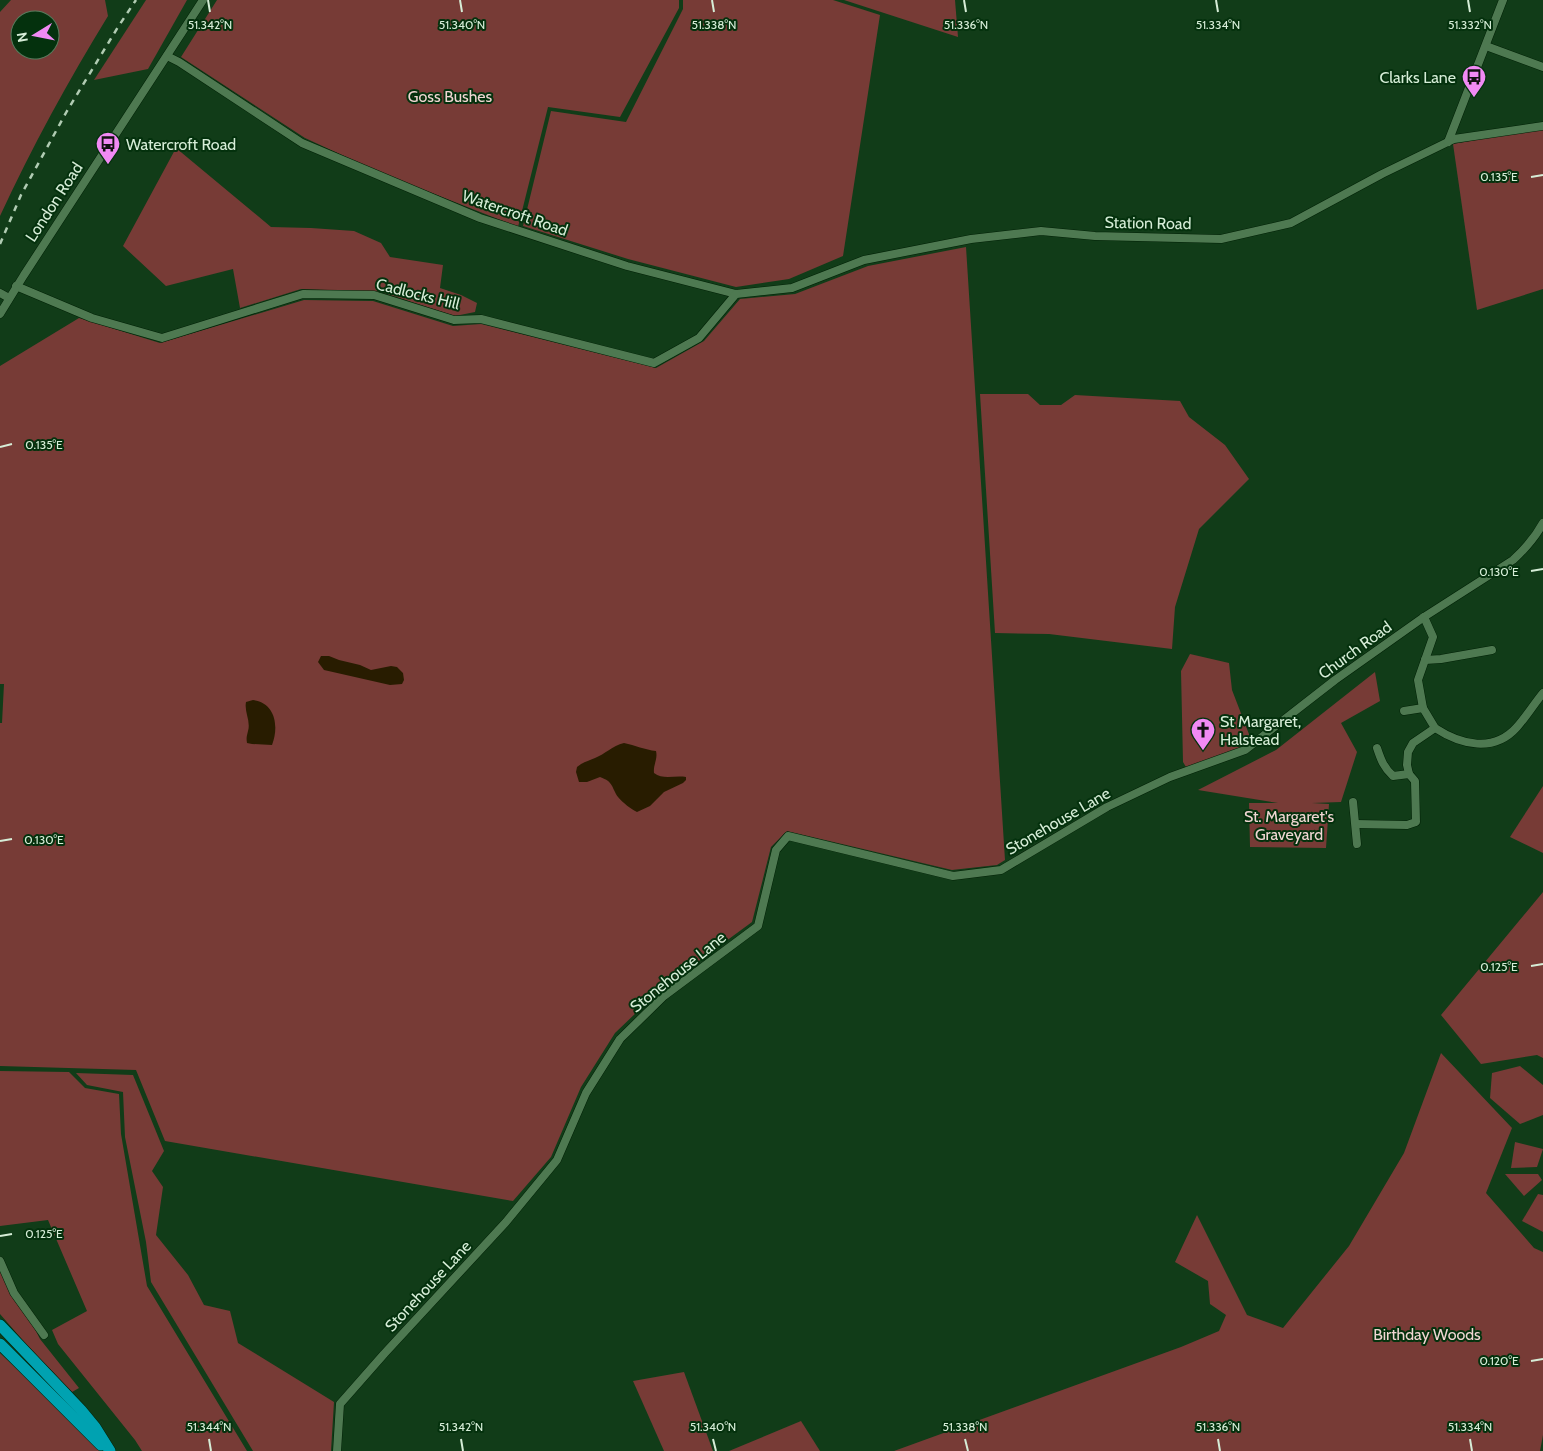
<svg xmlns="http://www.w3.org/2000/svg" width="1543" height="1451" viewBox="0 0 1543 1451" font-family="Cabin,sans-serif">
<rect width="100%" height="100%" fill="#113c18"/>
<g fill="#773b36" fill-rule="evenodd">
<path d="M11 0H105L108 16C68 81 32 147 0 216V12ZM20 20H50V50H20Z"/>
<path d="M146 0H187L148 69 94 80Z"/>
<path d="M217 0H679V8L620 117 548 107 518 227 381 173 305 138 181 57Z"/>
<path d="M683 0H833L880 15 843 256 789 279 736 287 628 259 523 226 551 111 626 122 683 9Z"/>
<path d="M844 0H955L958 37Z"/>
<path d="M1543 128V289L1477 310 1453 144Z"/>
<path d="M176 148 271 227 311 228 354 231 381 243 390 257 443 265 440 288 461 295 477 303 475 312 455 316 381 292 301 289 240 308 233 269 166 286 123 246Z"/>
<path d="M966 247 1005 860 997 865 952 870 787 831 771 847 752 922 662 988 615 1033 581 1087 551 1157 513 1201 165 1141 136 1070 0 1066V723H2L4 684H0V366L79 318 160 343 304 300 373 301 453 326 481 324 656 368 704 341 740 299 795 294 868 266Z"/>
<path d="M980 394H1028L1040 405H1061L1075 395 1180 401 1189 417 1225 445 1249 479 1199 529 1175 607 1172 649 1049 634 995 633Z"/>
<path d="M1190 654 1229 663 1232 690 1252 742 1243 748 1186 767 1183 762 1181 671Z"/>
<path d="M1375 672 1380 701 1341 723 1357 752 1341 802 1312 803 1329 804 1326 848 1250 847 1249 803H1278L1198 790 1276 750Z"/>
<path d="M1543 786V853L1510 837Z"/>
<path d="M1543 892V1058L1537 1055 1481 1064 1441 1015Z"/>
<path d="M1441 1053 1512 1128 1486 1193 1534 1248 1543 1252V1435L1540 1451H894L1181 1347 1219 1331 1226 1315 1210 1304 1208 1281 1175 1262 1197 1215 1247 1315 1283 1328 1349 1246 1404 1153Z"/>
<path d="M1520 1066 1543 1085V1115L1520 1124 1490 1098 1492 1073Z"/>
<path d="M0 1071 69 1072 85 1088 119 1094 121 1134 147 1286 247 1451H142L135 1440 58 1344 52 1330 87 1311 48 1220 0 1226Z"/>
<path d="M76 1073 133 1075 164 1151 152 1171 163 1187 156 1235 188 1275 204 1305 230 1311 238 1343 334 1402 331 1451H253L151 1282 146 1242 125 1137 123 1092 87 1085Z"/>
<path d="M1515 1142 1543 1149 1537 1167 1511 1168Z"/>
<path d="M1505 1174H1538L1542 1180 1524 1196Z"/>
<path d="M1538 1194 1543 1195V1232L1522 1221Z"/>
<path d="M0 1260 40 1339 79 1388 72 1392 27 1345 0 1314Z"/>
<path d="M0 1353 66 1415 100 1451H0Z"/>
<path d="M684 1372 713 1451H664L633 1381Z"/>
<path d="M801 1421 820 1451H729Z"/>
</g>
<g fill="#281c00">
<path d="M321 656H329L339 660 360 665 371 670 391 666 397 667 403 673 404 680 402 684 390 685 324 670 318 662Z"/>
<path d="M253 700C276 703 279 727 272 745L252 744 247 743C246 737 247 736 248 731 251 721 244 712 246 702Z"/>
<path d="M624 743C635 745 645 750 656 751 658 759 653 765 654 773 663 780 675 775 686 777V780L683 783 664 792 650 806 637 812C631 809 623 803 618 797 611 787 614 782 600 777L587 782H579L576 772 577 767C583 762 588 761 595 758 605 754 612 746 624 743Z"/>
</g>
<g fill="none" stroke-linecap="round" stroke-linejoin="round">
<defs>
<g id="minor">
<path d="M1486 46 1543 67"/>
<path d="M167 56 179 62 302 143 480 218 627 266 736 294 792 288 864 260 971 239 1041 231 1095 236 1221 239 1291 223 1382 174 1454 139 1543 126"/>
<path d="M1448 142 1503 0"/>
<path d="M16 286 92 318 162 338 303 294 374 295 454 320 481 319 654 363 699 338 736 294"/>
<path d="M0 293 9 298"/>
<path d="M0 314 24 275 203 0"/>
<path d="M1425 660 1441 659 1492 650"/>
<path d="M1404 711 1423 708"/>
<path d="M1435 728C1461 745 1494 753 1517 727 1526 717 1534 704 1543 693"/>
<path d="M1377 748C1381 760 1384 768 1393 776L1409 774"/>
<path d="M1353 802 1357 844"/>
<path d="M1356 824 1407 825 1416 822 1415 781 1409 774 1407 765 1408 752 1413 743 1435 728 1423 708 1418 680 1433 637 1424 617"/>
<path d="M0 1261 14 1293 44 1335"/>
<path d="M337 1451 340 1404 384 1354 506 1222 557 1160 586 1093 620 1039 664 996 758 926 776 850 788 836 953 876 1001 870 1107 807 1170 777 1245 750 1335 680 1424 617 1513 560C1525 549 1535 538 1543 523"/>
</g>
<g id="highway">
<path d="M0 1325 81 1410 95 1427 110 1451"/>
<path d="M0 1344 101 1445"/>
</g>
</defs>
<use href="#minor" stroke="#012106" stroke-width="9"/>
<use href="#highway" stroke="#012106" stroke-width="12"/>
<use href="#minor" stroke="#4e7951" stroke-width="8"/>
<use href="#highway" stroke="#00a2b1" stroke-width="11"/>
<path stroke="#b1ccb3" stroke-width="2.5" stroke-dasharray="6 6" stroke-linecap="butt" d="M0 244 21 195 67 111 118 27 136 0"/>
</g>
<path fill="none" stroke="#d6edd7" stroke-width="2" d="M208 0 210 12M460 0 462 12M712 0 714 12M964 0 966 12M1216 0 1218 12M1468 0 1470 12M1531 177 1543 175M0 447 12 444M1531 571 1543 569M0 841 12 839M1531 966 1543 964M0 1236 12 1234M1531 1361 1543 1359M209 1439 211 1451M461 1439 463 1451M713 1439 716 1451M965 1439 968 1451M1218 1439 1220 1451M1470 1439 1472 1451"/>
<defs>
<symbol id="bus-pin" viewBox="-11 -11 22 30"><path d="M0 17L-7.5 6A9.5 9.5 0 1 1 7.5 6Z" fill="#f18af4" stroke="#04310d"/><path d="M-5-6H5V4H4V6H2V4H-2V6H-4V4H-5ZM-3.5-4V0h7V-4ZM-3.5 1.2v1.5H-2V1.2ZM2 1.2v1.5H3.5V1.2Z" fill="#111"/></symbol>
<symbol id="church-pin" viewBox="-11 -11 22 30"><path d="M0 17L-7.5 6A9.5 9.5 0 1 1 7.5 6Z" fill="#f18af4" stroke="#04310d"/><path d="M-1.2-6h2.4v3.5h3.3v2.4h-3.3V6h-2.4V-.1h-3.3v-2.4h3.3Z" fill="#111"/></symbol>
</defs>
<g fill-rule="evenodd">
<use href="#bus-pin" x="1460" y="63" width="28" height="38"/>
<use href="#bus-pin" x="94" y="130" width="28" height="38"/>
<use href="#church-pin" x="1189" y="716" width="28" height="38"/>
</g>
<g text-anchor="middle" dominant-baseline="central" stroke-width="4" stroke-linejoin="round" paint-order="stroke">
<g font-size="16" fill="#d6edd7" stroke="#04310d" text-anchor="start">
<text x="1456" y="77" text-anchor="end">Clarks Lane</text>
<text x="126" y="144">Watercroft Road</text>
<text x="1220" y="721">St Margaret,<tspan x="1220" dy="18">Halstead</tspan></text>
</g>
<g font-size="16" fill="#f1d6d3" stroke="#04310d">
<text x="450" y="96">Goss Bushes</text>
<text x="1289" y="816">St. Margaret's<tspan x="1289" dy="18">Graveyard</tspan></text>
<text x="1427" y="1334">Birthday Woods</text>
</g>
<g font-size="16" fill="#d6edd7" stroke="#04310d">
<text transform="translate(54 202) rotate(-57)">London Road</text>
<text transform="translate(515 213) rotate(19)">Watercroft Road</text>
<text transform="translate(1148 223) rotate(1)">Station Road</text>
<text transform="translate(418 294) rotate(14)">Cadlocks Hill</text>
<text transform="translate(1355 650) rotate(-36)">Church Road</text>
<text transform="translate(1058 821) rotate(-30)">Stonehouse Lane</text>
<text transform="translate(678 972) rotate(-39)">Stonehouse Lane</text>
<text transform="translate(428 1286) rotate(-47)">Stonehouse Lane</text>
</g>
</g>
<g font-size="12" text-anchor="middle" fill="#d6edd7" stroke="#04310d" stroke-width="4" stroke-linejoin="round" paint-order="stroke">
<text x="210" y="29">51.342°N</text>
<text x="462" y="29">51.340°N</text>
<text x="714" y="29">51.338°N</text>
<text x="966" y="29">51.336°N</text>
<text x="1218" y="29">51.334°N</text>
<text x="1470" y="29">51.332°N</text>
<text x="1499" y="181">0.135°E</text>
<text x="44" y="449">0.135°E</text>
<text x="1499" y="576">0.130°E</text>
<text x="44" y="844">0.130°E</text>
<text x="1499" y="971">0.125°E</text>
<text x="44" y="1238">0.125°E</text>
<text x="1499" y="1365">0.120°E</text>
<text x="209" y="1431">51.344°N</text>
<text x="461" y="1431">51.342°N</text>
<text x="713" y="1431">51.340°N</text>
<text x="965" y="1431">51.338°N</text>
<text x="1218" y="1431">51.336°N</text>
<text x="1470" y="1431">51.334°N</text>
</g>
<g transform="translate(35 35) rotate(260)"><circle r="24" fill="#04310d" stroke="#587c5e"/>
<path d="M0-4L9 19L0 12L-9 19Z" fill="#f18af4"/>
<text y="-8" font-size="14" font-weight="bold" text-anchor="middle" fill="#d6edd7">N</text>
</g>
</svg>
